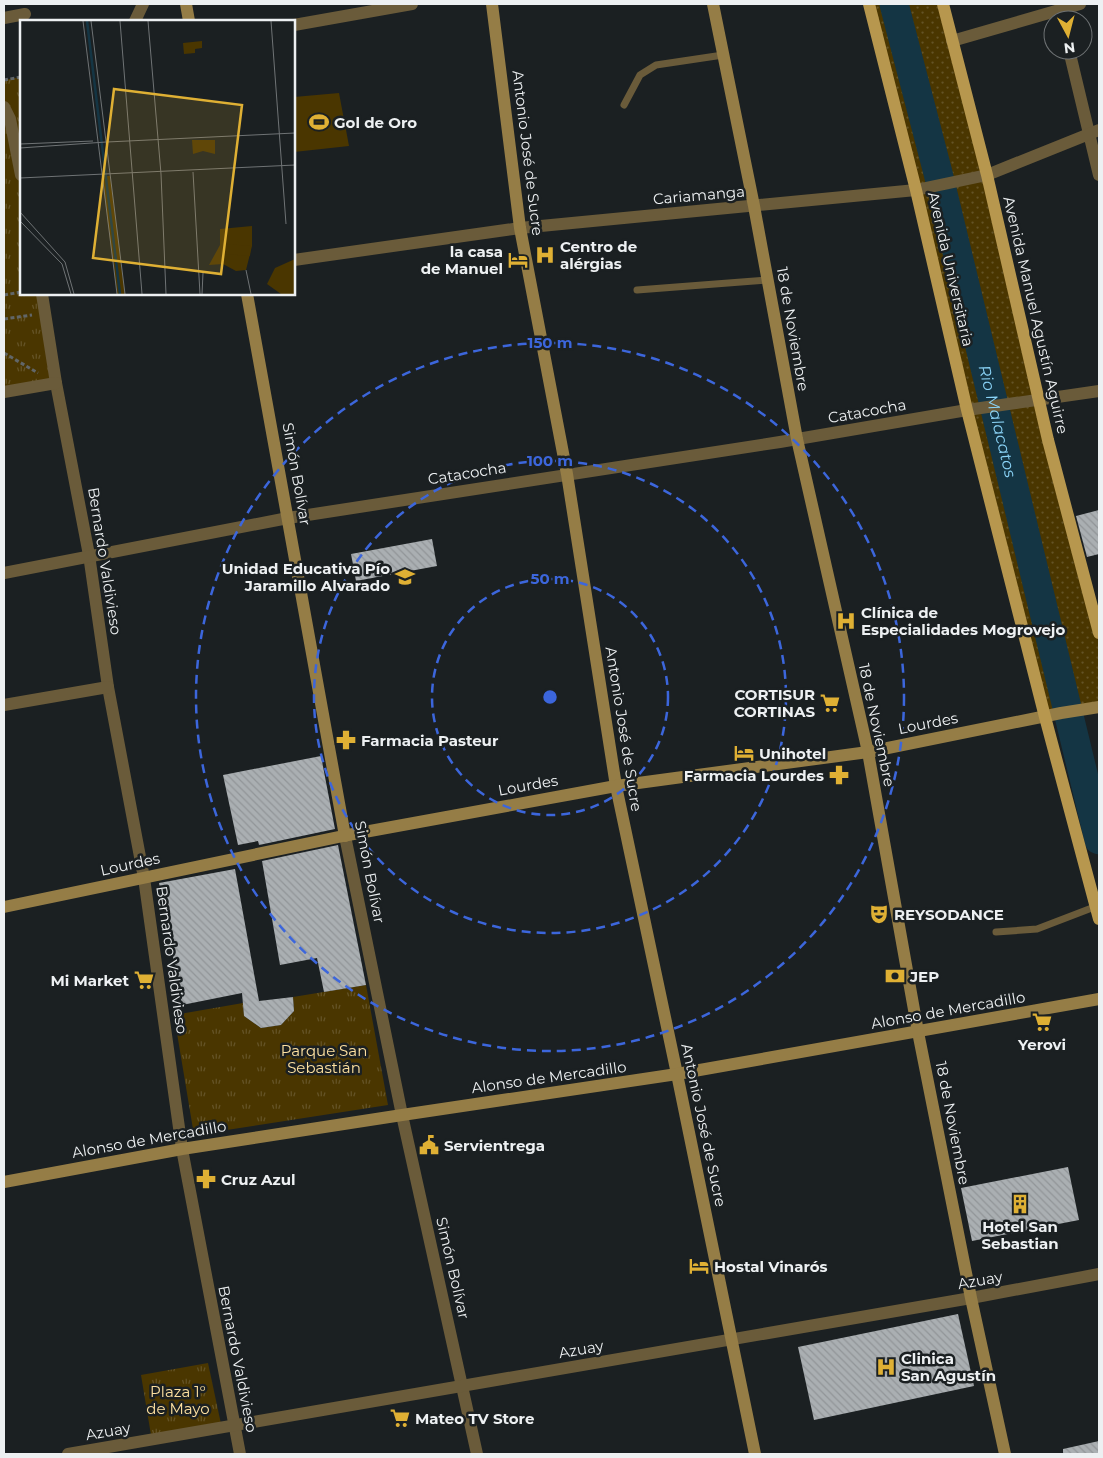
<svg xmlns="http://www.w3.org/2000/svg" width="1103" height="1458" viewBox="0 0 1103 1458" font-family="Montserrat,sans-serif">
<defs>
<pattern id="grass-dots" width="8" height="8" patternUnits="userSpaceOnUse" patternTransform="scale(1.25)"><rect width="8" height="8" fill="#4a3600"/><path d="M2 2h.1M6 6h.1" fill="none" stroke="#645326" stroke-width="1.8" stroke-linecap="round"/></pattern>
<pattern id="park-tufts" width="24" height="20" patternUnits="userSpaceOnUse" patternTransform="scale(1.25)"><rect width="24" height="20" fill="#4a3600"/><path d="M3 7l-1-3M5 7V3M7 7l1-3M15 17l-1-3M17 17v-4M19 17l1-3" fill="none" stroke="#645326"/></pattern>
<pattern id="building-back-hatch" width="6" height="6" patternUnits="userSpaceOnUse" patternTransform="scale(1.25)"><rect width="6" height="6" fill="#aaafb2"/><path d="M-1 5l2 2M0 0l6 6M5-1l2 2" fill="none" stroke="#919598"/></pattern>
</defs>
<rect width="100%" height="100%" fill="#1b2022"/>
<path fill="url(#grass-dots)" d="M869 4H943L1099 633V707L1045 717Z"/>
<g fill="url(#park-tufts)">
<path d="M21 77V294H42L56 383 4 392V80Z"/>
<path d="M366 985 388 1105 194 1135 174 1015 243 1003 244 1016 261 1028 281 1025 294 1011 293 997Z"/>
<path d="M208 1363 221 1424 151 1435 141 1375Z"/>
</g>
<path fill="#4a3600" d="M339 93 349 146 294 152V97Z"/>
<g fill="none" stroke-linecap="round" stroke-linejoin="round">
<path stroke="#143544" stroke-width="29" id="s1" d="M894 4 938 173 1099 840"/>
</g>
<g fill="url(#building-back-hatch)">
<path d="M1099 510V554L1087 557 1076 516Z"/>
<path d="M432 539 437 566 356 581 351 554Z"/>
<path d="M321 756 335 829 259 845 258 841 238 845 223 775Z"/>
<path d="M338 845 366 985 324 992 317 958 280 965 262 861Z"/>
<path d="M235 869 259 1001 293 997 294 1011 281 1025 261 1028 244 1016 242 993 182 1005 159 883Z"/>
<path d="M1068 1167 1079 1220 972 1241 961 1188Z"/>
<path d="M958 1314 974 1386 814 1420 798 1347Z"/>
<path d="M1099 1441V1454H1063V1449Z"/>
</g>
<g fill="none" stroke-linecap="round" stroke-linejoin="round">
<g stroke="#616668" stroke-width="3" stroke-dasharray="4 2.5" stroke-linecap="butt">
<path d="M4 80 21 77"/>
<path d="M4 295 21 292"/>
<path d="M4 319 32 315"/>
<path d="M4 353 38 373"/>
</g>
<g stroke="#6a5b3a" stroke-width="7">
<path d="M624 105 640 75 656 65 723 55"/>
<path d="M637 290 767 280"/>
<path d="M996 932 1037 929 1097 906"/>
</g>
<g stroke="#6a5b3a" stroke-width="12">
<path d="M4 18 25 14"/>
<path d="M135 21 143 4"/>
<path d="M294 25 412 4"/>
<path d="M952 41 1080 4"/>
<path d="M1069 50 1099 175"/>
<path d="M4 107 10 119 21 175"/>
<path d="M294 260 520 228 916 190 987 175 1099 130"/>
<path d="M42 294 56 383 89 555 108 687 144 878 182 1149 240 1454"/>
<path d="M4 392 56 383"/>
<path d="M4 573 288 518 780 442 967 410 1099 391"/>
<path d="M4 705 108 687"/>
<path d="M345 836 402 1115 477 1454"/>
<path d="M68 1454 971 1298 1099 1274"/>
</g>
<g stroke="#957d46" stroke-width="12">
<path d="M186 4 189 21"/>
<path d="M492 4 520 228 567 474 616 786 677 1074 755 1454"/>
<path d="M713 4 754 206 797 439 868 752 918 1032 971 1298 1005 1454"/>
<path d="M247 294 345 836"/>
<path d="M4 907 348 835 616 786 868 752 1061 713 1099 707"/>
<path d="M4 1182 182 1149 402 1115 677 1074 1099 999"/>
</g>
<g stroke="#b7974e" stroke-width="12">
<path d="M869 4 916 190 967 410 1045 717 1099 919"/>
<path d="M943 4 987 175 1048 440 1099 633"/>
</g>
</g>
<g fill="none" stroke="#3c66dc" stroke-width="2.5" stroke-dasharray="9 6">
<circle cx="550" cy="697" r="118"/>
<circle cx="550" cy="697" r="236"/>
<circle cx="550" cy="697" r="354"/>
</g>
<defs>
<symbol id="stadium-bare" viewBox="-9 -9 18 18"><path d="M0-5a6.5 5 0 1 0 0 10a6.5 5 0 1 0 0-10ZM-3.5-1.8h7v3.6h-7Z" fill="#dfb034" stroke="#1b2022" stroke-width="2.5" paint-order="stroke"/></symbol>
<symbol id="hospital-bare" viewBox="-9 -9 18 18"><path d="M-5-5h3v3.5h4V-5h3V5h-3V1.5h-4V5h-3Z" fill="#dfb034" stroke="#1b2022" stroke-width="2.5" paint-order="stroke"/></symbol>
<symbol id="hotel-bare" viewBox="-9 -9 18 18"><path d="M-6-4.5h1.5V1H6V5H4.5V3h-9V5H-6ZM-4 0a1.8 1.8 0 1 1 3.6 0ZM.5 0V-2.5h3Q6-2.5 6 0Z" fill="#dfb034" stroke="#1b2022" stroke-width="2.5" paint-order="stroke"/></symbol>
<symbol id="school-bare" viewBox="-9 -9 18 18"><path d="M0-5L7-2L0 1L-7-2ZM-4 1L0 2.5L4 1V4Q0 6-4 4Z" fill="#dfb034" stroke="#1b2022" stroke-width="2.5" paint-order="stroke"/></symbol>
<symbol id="supermarket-bare" viewBox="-9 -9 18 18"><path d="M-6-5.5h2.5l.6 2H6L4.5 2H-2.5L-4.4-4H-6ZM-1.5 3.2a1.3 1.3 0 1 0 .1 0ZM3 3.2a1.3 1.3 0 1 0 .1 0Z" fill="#dfb034" stroke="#1b2022" stroke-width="2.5" paint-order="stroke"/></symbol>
<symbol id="pharmacy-bare" viewBox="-9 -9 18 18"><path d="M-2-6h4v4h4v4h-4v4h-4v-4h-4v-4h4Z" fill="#dfb034" stroke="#1b2022" stroke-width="2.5" paint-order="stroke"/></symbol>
<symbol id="theatre-bare" viewBox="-9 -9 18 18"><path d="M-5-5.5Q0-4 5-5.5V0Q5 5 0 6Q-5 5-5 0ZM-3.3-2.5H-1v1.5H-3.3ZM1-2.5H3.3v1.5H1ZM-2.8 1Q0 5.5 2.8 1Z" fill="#dfb034" stroke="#1b2022" stroke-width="2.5" paint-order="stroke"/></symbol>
<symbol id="bank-bare" viewBox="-9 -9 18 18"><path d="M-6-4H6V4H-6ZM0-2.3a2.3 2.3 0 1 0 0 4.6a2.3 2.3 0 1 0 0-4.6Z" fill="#dfb034" stroke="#1b2022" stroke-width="2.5" paint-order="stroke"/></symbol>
<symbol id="civic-bare" viewBox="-9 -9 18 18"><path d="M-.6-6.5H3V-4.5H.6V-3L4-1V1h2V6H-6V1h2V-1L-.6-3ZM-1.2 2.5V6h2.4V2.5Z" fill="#dfb034" stroke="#1b2022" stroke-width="2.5" paint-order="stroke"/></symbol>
<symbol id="building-bare" viewBox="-9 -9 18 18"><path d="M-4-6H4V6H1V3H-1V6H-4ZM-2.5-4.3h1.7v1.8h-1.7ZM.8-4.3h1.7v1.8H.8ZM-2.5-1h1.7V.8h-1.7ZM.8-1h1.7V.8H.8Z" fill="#dfb034" stroke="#1b2022" stroke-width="2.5" paint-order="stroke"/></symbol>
</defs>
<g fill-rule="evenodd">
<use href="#stadium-bare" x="305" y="108" width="28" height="28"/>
<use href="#hospital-bare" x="531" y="241" width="28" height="28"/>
<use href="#hotel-bare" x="504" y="246" width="28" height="28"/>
<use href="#school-bare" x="391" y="563" width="28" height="28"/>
<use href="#hospital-bare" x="832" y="607" width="28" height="28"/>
<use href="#supermarket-bare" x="816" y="689" width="28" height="28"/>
<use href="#pharmacy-bare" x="332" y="726" width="28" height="28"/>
<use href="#hotel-bare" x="730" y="739" width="28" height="28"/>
<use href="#pharmacy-bare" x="825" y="761" width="28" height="28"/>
<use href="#theatre-bare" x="865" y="900" width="28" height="28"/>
<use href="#bank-bare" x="881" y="962" width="28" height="28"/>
<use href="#supermarket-bare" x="130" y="966" width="28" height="28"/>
<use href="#supermarket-bare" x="1028" y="1008" width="28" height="28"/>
<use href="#civic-bare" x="415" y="1131" width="28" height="28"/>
<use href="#pharmacy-bare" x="192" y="1165" width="28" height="28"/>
<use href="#building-bare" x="1006" y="1190" width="28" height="28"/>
<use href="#hotel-bare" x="685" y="1252" width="28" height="28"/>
<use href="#hospital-bare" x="872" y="1353" width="28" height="28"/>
<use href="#supermarket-bare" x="386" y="1404" width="28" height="28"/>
</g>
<g text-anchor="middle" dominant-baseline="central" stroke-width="5" stroke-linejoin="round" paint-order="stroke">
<g font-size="15" font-weight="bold" fill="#edf0f2" stroke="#1b2022" text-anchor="start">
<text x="334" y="122">Gol de Oro</text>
<text x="560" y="246">Centro de<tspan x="560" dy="17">alérgias</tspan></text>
<text x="503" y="251" text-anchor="end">la casa<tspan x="503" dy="17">de Manuel</tspan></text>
<text x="390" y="568" text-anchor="end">Unidad Educativa Pío<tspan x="390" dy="17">Jaramillo Alvarado</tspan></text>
<text x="861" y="612">Clínica de<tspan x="861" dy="17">Especialidades Mogrovejo</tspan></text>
<text x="815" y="694" text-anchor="end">CORTISUR<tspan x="815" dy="17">CORTINAS</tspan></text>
<text x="361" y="740">Farmacia Pasteur</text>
<text x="759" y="753">Unihotel</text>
<text x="824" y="775" text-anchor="end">Farmacia Lourdes</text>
<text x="894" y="914">REYSODANCE</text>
<text x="910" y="976">JEP</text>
<text x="129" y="980" text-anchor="end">Mi Market</text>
<text x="1042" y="1044" text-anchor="middle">Yerovi</text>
<text x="444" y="1145">Servientrega</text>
<text x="221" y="1179">Cruz Azul</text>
<text x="1020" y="1226" text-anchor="middle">Hotel San<tspan x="1020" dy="17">Sebastian</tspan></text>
<text x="714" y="1266">Hostal Vinarós</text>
<text x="901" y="1358">Clinica<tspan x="901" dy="17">San Agustín</tspan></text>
<text x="415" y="1418">Mateo TV Store</text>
</g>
<g font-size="15" fill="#edf0f2" stroke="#1b2022">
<text transform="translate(528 153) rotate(83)">Antonio José de Sucre</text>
<text transform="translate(699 195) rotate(-5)">Cariamanga</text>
<text transform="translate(951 269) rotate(77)">Avenida Universitaria</text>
<text transform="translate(1036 315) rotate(77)">Avenida Manuel Agustín Aguirre</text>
<text transform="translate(793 329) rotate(80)">18 de Noviembre</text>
<text transform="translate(867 411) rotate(-10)">Catacocha</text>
<text transform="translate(467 473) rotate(-9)">Catacocha</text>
<text transform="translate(297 474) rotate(80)">Simón Bolívar</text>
<text transform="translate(105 561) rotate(81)">Bernardo Valdivieso</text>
<text transform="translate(928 723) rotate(-11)">Lourdes</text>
<text transform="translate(877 725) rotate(78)">18 de Noviembre</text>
<text transform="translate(624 729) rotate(81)">Antonio José de Sucre</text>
<text transform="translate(528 785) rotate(-10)">Lourdes</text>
<text transform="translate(130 864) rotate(-12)">Lourdes</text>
<text transform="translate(370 872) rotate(79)">Simón Bolívar</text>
<text transform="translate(172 960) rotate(82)">Bernardo Valdivieso</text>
<text transform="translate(948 1010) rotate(-10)">Alonso de Mercadillo</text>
<text transform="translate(549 1077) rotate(-8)">Alonso de Mercadillo</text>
<text transform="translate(953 1123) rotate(79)">18 de Noviembre</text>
<text transform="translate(704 1125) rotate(78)">Antonio José de Sucre</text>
<text transform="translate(149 1139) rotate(-10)">Alonso de Mercadillo</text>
<text transform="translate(453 1268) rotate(77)">Simón Bolívar</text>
<text transform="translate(980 1280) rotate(-10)">Azuay</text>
<text transform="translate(581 1349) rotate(-10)">Azuay</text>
<text transform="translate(238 1359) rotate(79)">Bernardo Valdivieso</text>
<text transform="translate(108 1431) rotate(-10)">Azuay</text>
</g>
<g font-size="15" fill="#fee1a0" stroke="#1b2022">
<text x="324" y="1050">Parque San<tspan x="324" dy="17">Sebastián</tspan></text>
<text x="178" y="1391">Plaza 1°<tspan x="178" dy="17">de Mayo</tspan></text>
</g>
<g font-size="16" font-style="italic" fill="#8ad3f6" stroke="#1b2022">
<text stroke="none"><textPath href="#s1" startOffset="430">Rio Malacatos</textPath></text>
</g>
</g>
<g transform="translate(20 20)">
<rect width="275" height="275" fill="#1b2022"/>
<path d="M82 156H90L105 274H97Z" fill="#4a3600"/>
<path d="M182 21V28L175 29V33L164 34 163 23ZM172 120H195V134L183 131 173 134ZM232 206V226L226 250 216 251 203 244 189 245 200 225V209ZM275 239V274H261L247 264 255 248Z" fill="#4a3600"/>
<path d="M217 219 219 225 231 226 230 236 205 234 206 224 217 225Z" fill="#4a3600"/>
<path fill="none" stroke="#143544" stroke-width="2.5" d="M67 1 100 274"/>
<path fill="none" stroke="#6f7375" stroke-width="1" d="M63 1 97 274M71 1 105 274M100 1 122 274M128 1 141 154 146 274M251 1 266 204M87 122 275 113M0 124 73 121M0 128 86 122M173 152 180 274M0 158 275 145M0 192 45 242 54 274M0 201 42 244 51 274M226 250 231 274M182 274 183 253"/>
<path fill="#dfb034" fill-opacity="0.15" stroke="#dfb034" stroke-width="2.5" d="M94 69 222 85 201 254 73 238Z"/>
<rect width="275" height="275" fill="none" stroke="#edf0f2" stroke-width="2.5"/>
</g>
<circle cx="550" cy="697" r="8" fill="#3c66dc" stroke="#1b2022" stroke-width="2.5"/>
<g font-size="15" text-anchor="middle" font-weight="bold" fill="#3c66dc" stroke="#1b2022" stroke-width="5" stroke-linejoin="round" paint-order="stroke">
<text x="550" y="348">150 m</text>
<text x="550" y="466">100 m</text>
<text x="550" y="584">50 m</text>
</g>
<rect width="1103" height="1458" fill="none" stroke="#edf0f2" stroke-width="10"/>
<g transform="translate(1068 35) rotate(173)"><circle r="24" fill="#1b2022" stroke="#6f7375"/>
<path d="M0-4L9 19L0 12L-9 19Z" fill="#dfb034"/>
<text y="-8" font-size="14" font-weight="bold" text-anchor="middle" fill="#edf0f2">N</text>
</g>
</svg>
